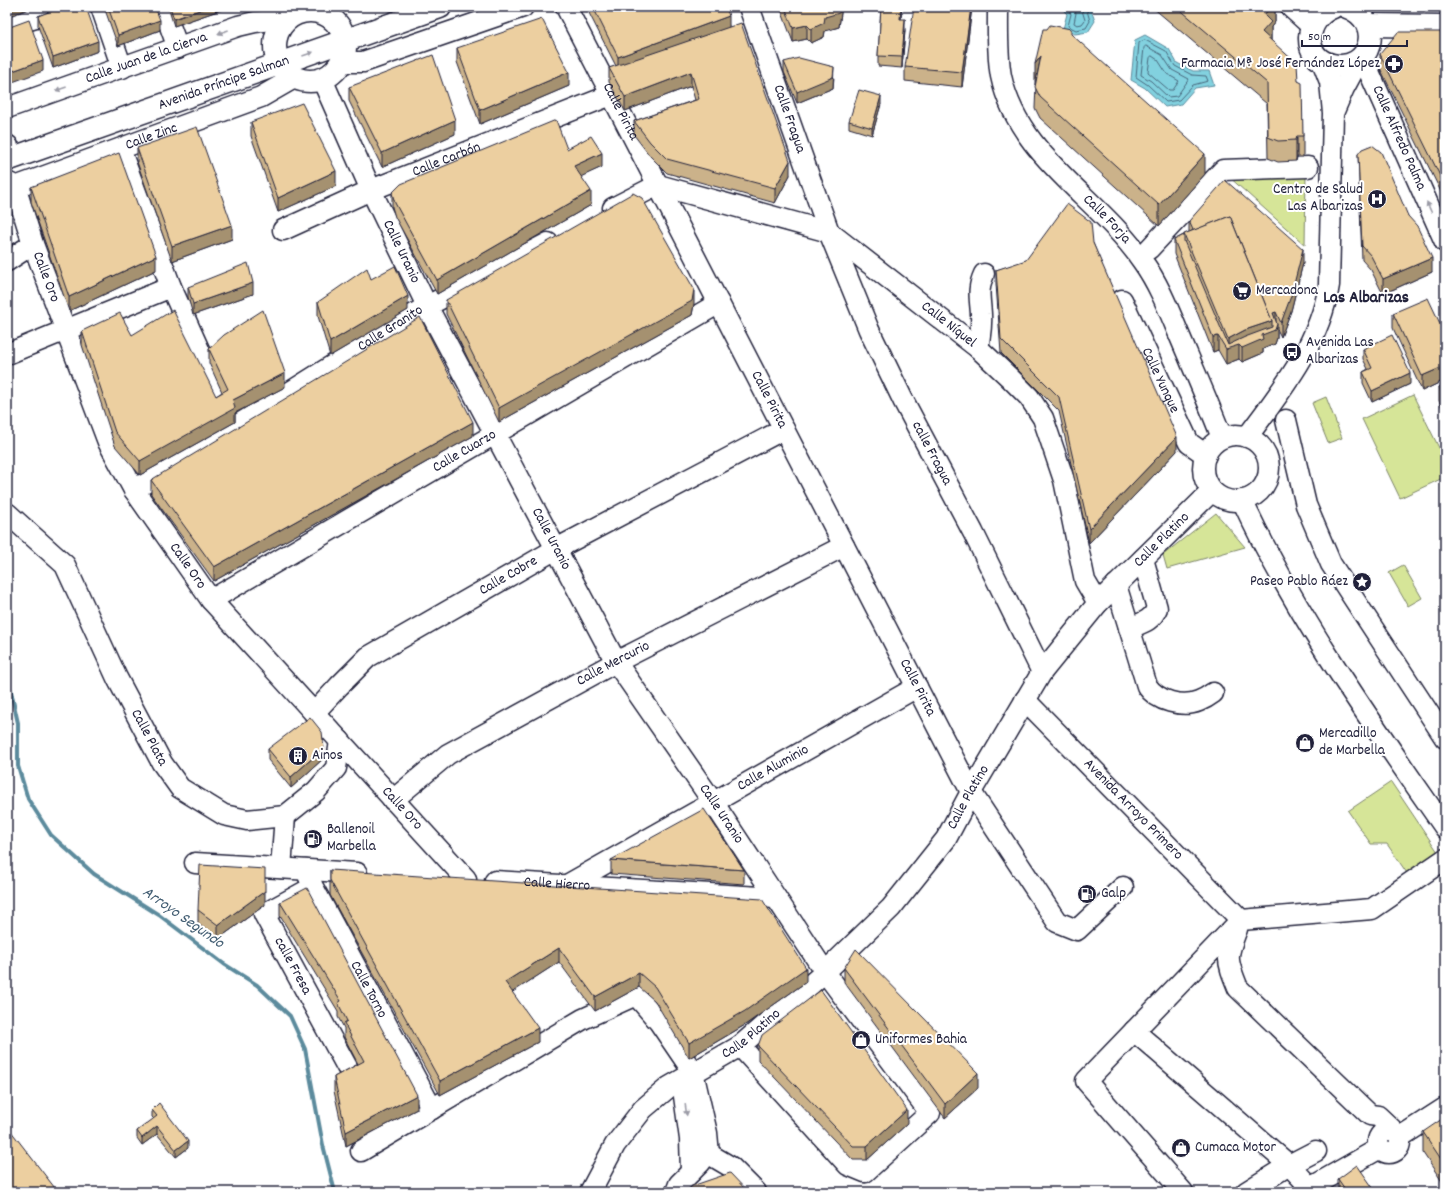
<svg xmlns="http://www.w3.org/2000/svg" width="1452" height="1199" viewBox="0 0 1452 1199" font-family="Dekko,sans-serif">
<rect width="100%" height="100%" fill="#fff"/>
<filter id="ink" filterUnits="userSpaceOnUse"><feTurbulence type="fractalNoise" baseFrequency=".025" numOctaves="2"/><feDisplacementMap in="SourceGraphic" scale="8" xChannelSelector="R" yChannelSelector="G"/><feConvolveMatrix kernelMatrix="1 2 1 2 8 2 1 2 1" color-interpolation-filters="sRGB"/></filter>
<g filter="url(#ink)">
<g fill="#d6e598" stroke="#7c846a">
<path d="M1306 174 1305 245 1228 176Z"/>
<path d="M1413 395 1445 460V477L1400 498 1362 419Z"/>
<path d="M1326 397 1342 438 1328 443 1312 403Z"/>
<path d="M1216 513 1245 547 1167 569 1163 555Z"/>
<path d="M1403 565 1422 598 1408 606 1389 573Z"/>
<path d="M1391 782 1442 858 1411 879 1387 844H1371L1348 811Z"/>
</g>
<g fill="#82d1df" stroke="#5c8b9d">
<path d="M1060 7H1090L1095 21 1088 32 1075 34 1063 29 1067 14Z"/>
<path d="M1145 35 1169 49 1177 63 1193 71H1209L1214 85 1195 88 1181 104 1165 107 1145 88 1131 80 1135 40Z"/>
</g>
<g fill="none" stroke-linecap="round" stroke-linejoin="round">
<g stroke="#48687d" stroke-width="1">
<path d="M1066 7 1071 14 1068 26 1076 30 1086 28 1090 21 1086 7"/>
<path d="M1073 7 1076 13 1074 23 1077 25 1082 24 1085 20 1081 7"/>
<path d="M1145 40 1166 51 1175 66 1192 75 1206 76 1208 81 1193 85 1179 100 1166 102 1148 85 1136 77 1139 43Z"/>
<path d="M1146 46 1162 55 1172 70 1189 79 1177 96 1168 97 1151 81 1141 75 1144 48Z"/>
<path d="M1152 56 1158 60 1167 74 1179 81 1173 90H1169L1148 72 1150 58Z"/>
</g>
<path stroke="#5c8b9d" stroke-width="4" d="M7 674 18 723V766L28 799 51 835 94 874 159 915 224 964 257 985 290 1016 305 1049 323 1145 335 1192"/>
<defs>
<g id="minor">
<path d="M101 7 122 68"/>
<path d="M163 7 178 48"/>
<path id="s1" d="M566 7 971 792 1057 922 1077 930 1123 887"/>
<path id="s2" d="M749 7 829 232 869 330 903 400 973 532 1042 672"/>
<path id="s3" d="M998 7C998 30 997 54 1001 76 1018 157 1100 198 1143 262 1158 283 1168 308 1178 332 1192 365 1206 397 1219 430L1224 437"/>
<path d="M309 10 313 7"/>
<path d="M7 27 42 16"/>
<path id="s4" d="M1362 56 1445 242"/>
<path d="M342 62H363L523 7"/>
<path id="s5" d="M322 79 371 190 427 306 616 662 713 802 825 972 930 1113 865 1172 848 1165 740 1046"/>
<path id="s6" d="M7 108 238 26 255 22 288 18"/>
<path d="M1334 111 1344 88 1359 60"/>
<path d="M7 145 8 146"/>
<path d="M120 149 171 287 218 392"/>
<path id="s7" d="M7 182 15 186 33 244 108 442 134 490 211 600 466 879"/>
<path id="s8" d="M7 190 261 97 294 78"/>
<path id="s9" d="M613 208 658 185 829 232 978 348 1009 377 1029 397 1043 418 1064 480 1085 581 1098 603"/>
<path id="s10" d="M283 230 371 190 611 95"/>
<path d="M1149 249 1223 170 1308 167"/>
<path d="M7 261 33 244"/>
<path id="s11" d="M1122 300 1189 443 1206 455"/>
<path d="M978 348C980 337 982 325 981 314 980 298 977 289 984 274"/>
<path d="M7 354 171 287"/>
<path d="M1286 420 1306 505 1331 564 1445 738"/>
<circle cx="1236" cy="468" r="33"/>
<path d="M1247 437C1282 390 1320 343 1329 285L1333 113 1330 82 1322 61"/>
<path id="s12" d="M134 490 427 306 548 243"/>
<path d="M1242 500C1296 617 1372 723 1445 828"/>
<path id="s13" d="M7 513 65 565 117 678 162 763 180 788 224 815 247 820 285 816 316 791 336 768 340 741"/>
<path d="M1116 585 1147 686C1157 701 1182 708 1199 701 1204 699 1209 696 1213 693"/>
<path id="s14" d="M211 600 719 303"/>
<path d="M1129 628C1142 623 1152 621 1157 608L1143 559"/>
<path id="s15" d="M1025 700 1241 920 1372 909 1445 859"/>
<path id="s16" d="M314 713 339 686 368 657 556 549 784 429"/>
<path id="s17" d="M393 800 448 754 616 662 844 546"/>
<path d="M195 863 357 873"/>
<path d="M281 868 285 816"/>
<path id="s18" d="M306 870 313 887 432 1109"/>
<path id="s19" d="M495 881 776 898"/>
<path id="s20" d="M567 885 917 687"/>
<path id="s21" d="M304 892 264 914 347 1067"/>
<path d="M1237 929C1226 957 1226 959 1238 988L1370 1115 1378 1116 1395 1132"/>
<path d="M1134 1031 1289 1165 1311 1188"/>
<circle cx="1389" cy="1142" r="11"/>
<path d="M1400 1137 1445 1108"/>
<path d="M361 1151 583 1019 636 995 659 1022 693 1072 707 1133 709 1154"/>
<path d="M709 1154 731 1167 756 1192"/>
<path d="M691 1172 690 1139 684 1096 693 1072"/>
<path id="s22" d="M590 1192 615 1145 643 1109 669 1087 740 1046 825 972 891 908 946 839 971 792 1042 672 1098 603 1212 491"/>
<path d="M676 1192 679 1184 701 1162"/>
<path d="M1183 1192 1086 1081 1241 920"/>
<path d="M1246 1192 1289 1165 1316 1151"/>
<path d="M1303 1192 1380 1148"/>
</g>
<g id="major">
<path d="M1292 7 1312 25"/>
<path d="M1333 7C1304 18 1301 58 1332 65 1371 74 1386 21 1347 7"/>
<circle cx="310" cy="46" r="35"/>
<path d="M1368 25 1445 26"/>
<path id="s23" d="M7 160 440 7"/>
</g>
</defs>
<use href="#minor" stroke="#22223b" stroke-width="23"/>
<use href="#major" stroke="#22223b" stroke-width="25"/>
<use href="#minor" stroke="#fff" stroke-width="20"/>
<use href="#major" stroke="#fff" stroke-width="22"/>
</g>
<g fill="#cbb28a" stroke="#22223b">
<path d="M56 7H86L98 51 53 68 38 26V16L57 9Z"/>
<path d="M104 7H155L160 30 118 46Z"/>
<path d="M168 7H229L174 26Z"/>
<path d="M589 7H726L729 27 790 175 775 203 667 173 650 156 634 135V121L695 100 691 86 625 111 609 82V68L616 66 589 13Z"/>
<path d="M780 7H841V13L839 27 825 31 824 37 811 43 807 39 793 42Z"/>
<path d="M881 7H902L901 19 905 30 902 68 878 66V56Z"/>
<path d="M972 7 962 87 905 81V67Z"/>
<path d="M1152 7H1275V22L1271 27V40L1298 81 1303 136V157H1297L1296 161 1278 162 1268 158 1267 104Z"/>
<path d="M1445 32V200L1380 68V54Z"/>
<path d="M1071 34 1205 174 1159 226 1040 118 1035 108 1036 85Z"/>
<path d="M457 48 569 86 480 124 457 62Z"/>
<path d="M784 62 834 77 833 88 797 103 784 72Z"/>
<path d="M349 87 455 134 382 167 349 101Z"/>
<path d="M881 104 872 135 849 128V121Z"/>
<path d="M251 122 336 186 278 212 251 136Z"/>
<path d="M137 148 232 239 172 261 137 162Z"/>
<path d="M567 149 602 167 581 176 591 205 437 294 395 217 392 207V193Z"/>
<path d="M1358 154 1408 216 1432 272 1383 294 1371 270 1362 260Z"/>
<path d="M31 187 156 270 69 311 31 202Z"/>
<path d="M1189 221 1303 263 1291 311 1281 337 1277 329V338L1275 344 1263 349V353L1242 362 1239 359 1226 364 1218 350 1213 352 1174 254V240L1189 232Z"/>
<path d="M1093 243 1177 451 1089 543 1059 411 1001 353 996 284V270Z"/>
<path d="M371 279 408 310 330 356 318 316V302Z"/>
<path d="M188 287 253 294 193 315 188 297Z"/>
<path d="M446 300 694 304 692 315 499 422 446 314Z"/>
<path d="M1393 313 1445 334V380L1422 391 1393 328Z"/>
<path d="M82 331 132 335 216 396 222 392 209 363V349L285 387 235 413V422L140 475 115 446 82 345Z"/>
<path d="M1363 349 1410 384 1372 402 1363 383V372L1368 369 1363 359Z"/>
<path d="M1445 384V414L1439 401V387Z"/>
<path d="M473 436 214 581 151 494V480Z"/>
<path d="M268 749 324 758 291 788 268 760Z"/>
<path d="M611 860 744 870V884L611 874Z"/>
<path d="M330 870 806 982 745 1025 689 1058 655 1001 639 987 595 1011 559 962 512 992 538 1042 440 1095 330 895Z"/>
<path d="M280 902 417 1109 346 1146 334 1091V1077L358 1064 344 1037V1028L338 1017V1011L280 916Z"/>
<path d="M265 905 218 939 198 924V910Z"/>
<path d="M844 968 978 1088 945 1118 844 982Z"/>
<path d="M758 1046 907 1124 867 1160H853L758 1060Z"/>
<path d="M152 1110 188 1148 176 1157 157 1134 142 1145 137 1138V1131L154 1119 152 1117Z"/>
<path d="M1445 1123V1186L1423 1153V1132Z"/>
<path d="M1338 1179 1376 1192H1338Z"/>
</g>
<g fill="#a59170" stroke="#22223b">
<path d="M7 7H34L7 17Z"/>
<path d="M208 7H229L174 26V19Z"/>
<path d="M840 7H841V13L839 27 825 31 824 37 811 43V29L825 17Z"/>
<path d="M901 7H902L900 30V19Z"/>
<path d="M971 7H972L962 87V72Z"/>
<path d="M1270 7H1275V22L1271 27V43L1262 32 1264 15Z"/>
<path d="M729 16V30L618 71V57Z"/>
<path d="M905 19V30L902 68V57Z"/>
<path d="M160 20V30L118 46V35Z"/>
<path d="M807 25V39L793 42V28Z"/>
<path d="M98 41V51L53 68V57Z"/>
<path d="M1041 56 1035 85V64Z"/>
<path d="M43 60V71L7 84V73Z"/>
<path d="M834 67 833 88 797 103V92Z"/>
<path d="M569 72V86L480 124V110Z"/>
<path d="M691 72V86L625 111V97Z"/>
<path d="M1445 73V88L1442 76Z"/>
<path d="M881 96V104L872 135V128Z"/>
<path d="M455 120V134L382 167V153Z"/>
<path d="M1297 136V157L1296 161V140Z"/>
<path d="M602 153V167L574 180V166Z"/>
<path d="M1205 154V174L1159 226V205Z"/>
<path d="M790 161V175L775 203V188Z"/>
<path d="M336 171V186L278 212V198Z"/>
<path d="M591 191V205L437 294V280Z"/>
<path d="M232 225V239L172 261V246Z"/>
<path d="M12 233V247L7 251V237Z"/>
<path d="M1303 249V263L1291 311 1281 337V323Z"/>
<path d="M156 256V270L69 311V297Z"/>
<path d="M1432 258V272L1383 294V279Z"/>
<path d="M253 283V294L193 315V304Z"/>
<path d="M694 289V304L692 315 499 422V408Z"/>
<path d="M408 296V310L330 356V342Z"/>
<path d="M1276 312V326L1273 313Z"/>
<path d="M1272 321 1277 324V338L1275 344 1263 349V353L1242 362V348L1239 345V359L1226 364V349H1228V339L1245 330Z"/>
<path d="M1218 336V350L1213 352V337Z"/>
<path d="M1445 366V380L1422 391V376Z"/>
<path d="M285 373V387L235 413V422L140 475V461L233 400Z"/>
<path d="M1410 373V384L1372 402V391Z"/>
<path d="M473 422V436L214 581V567Z"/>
<path d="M1177 437V451L1089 543V529Z"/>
<path d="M324 748V758L291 788V777Z"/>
<path d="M265 891V905L218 939V925Z"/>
<path d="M559 948V962L505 997V982Z"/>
<path d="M806 968V982L745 1025 689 1058V1043Z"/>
<path d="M639 973V987L595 1011V997Z"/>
<path d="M538 1028V1042L440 1095V1081Z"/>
<path d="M978 1073V1088L945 1118V1104Z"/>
<path d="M417 1095V1109L346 1146V1132Z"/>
<path d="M907 1110V1124L867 1160V1146Z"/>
<path d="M157 1126V1134L142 1145V1138Z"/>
<path d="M188 1141V1148L176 1157V1150Z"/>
</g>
<g fill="#eccfa0" stroke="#22223b">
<path d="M62 7H86L98 41 53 57 38 16Z"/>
<path d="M108 7H155L160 20 118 35Z"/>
<path d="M170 7H208L174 19Z"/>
<path d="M593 7H726L729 16 618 57Z"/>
<path d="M785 7H840L839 13 825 17 824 23 811 29 807 25 793 28Z"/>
<path d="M881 7H901L900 19H905L902 57 878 56Z"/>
<path d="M914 7H971L962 72 905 67Z"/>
<path d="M1177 7H1270L1264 15 1271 22 1262 32 1297 64 1298 81 1302 83 1303 136H1297L1296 140 1278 141 1268 137 1267 83Z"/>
<path d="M542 19 569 72 480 110 457 48Z"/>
<path d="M29 20 43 60 7 73V28Z"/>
<path d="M741 23 790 161 775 188 667 159 650 142 634 121 699 99 691 72 625 97 609 68Z"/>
<path d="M1050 25 1071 29V34L1205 154 1159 205 1040 97 1035 87 1041 56 1035 64 1043 29H1047Z"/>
<path d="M1398 32H1445V73L1442 76 1445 84V186L1380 54Z"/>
<path d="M433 55 455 120 382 153 349 87Z"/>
<path d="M799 58 834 67 833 77 797 92 784 62Z"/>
<path d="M859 90 881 96 872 128 849 121Z"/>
<path d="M302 103 336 171 278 198 251 122Z"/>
<path d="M556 120 567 149 591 136 602 153 574 166 591 191 437 280 395 203 392 193 401 184Z"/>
<path d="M197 127 232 225 172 246 137 148Z"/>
<path d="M1372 145 1381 152 1408 216 1417 226 1432 258 1383 279 1371 256 1362 246 1358 154 1362 149Z"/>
<path d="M119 153 156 256 69 297 31 187Z"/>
<path d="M1225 180 1303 249 1291 296 1281 323 1276 312 1273 313 1277 324 1275 330 1262 335 1263 339 1242 348 1239 345 1226 349 1218 336 1213 337 1174 240 1184 235V241L1228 345 1245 337 1272 327V321L1230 216 1190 232 1193 230 1189 221Z"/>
<path d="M633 193 642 198 694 289 692 301 499 408 446 300Z"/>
<path d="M1067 204 1091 222 1093 243 1177 437 1089 529 1059 397 1001 339 996 270 1026 260Z"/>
<path d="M7 216 12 233 7 237Z"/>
<path d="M1230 216 1272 321 1245 330 1228 339 1184 234Z"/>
<path d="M248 263 253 283 193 304 188 287Z"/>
<path d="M395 266 408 296 330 342 318 302 367 268 371 279Z"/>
<path d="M1428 298 1445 334V366L1422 376 1393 313Z"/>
<path d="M173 310 216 396 228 389 209 349 224 335 263 310 285 373 233 400 235 408 140 461 115 432 82 331 120 313 132 335Z"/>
<path d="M420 317 473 422 214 567 151 480Z"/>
<path d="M1392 335 1410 373 1372 391 1363 372 1372 368 1363 349Z"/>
<path d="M1445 384V399L1439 387Z"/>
<path d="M310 717 322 732 324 748 291 777 268 749Z"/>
<path d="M704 809 744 870 611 860Z"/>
<path d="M200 865 265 869V891L218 925 198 910Z"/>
<path d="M330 870 762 899 806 968 745 1011 689 1043 655 987 639 973 595 997 559 948 505 982 538 1028 440 1081 330 880Z"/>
<path d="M307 888 417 1095 346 1132 334 1077 364 1061 344 1023 347 1021 338 1003 341 1001 280 902Z"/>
<path d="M856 949 978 1073 945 1104 844 968Z"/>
<path d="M821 990 907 1110 867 1146H853L758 1046 762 1035Z"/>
<path d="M159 1103 188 1141 176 1150 157 1126 142 1138 137 1131 157 1116 152 1110Z"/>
<path d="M1442 1119 1445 1123V1165L1423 1132Z"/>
<path d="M7 1126 58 1192H7Z"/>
<path d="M1357 1165 1376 1192H1347L1338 1179Z"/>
<path d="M730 1173 748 1192H687L692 1186Z"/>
</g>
<defs><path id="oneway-solid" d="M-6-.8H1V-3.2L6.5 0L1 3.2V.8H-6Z"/></defs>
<g fill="#9c9ca7">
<use href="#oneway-solid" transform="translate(223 32) rotate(160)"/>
<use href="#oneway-solid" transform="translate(308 54) rotate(-20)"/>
<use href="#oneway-solid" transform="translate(61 89) rotate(161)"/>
<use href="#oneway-solid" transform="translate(1429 207) rotate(-114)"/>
<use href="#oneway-solid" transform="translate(686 1110) rotate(82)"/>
</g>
</g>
<defs>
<symbol id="pharmacy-disc" viewBox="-11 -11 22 22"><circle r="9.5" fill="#22223b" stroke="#fff"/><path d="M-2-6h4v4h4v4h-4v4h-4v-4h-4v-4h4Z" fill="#fff"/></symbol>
<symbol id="hospital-disc" viewBox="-11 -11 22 22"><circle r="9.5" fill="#22223b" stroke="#fff"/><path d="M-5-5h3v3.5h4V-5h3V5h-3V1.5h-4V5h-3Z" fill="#fff"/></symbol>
<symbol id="supermarket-disc" viewBox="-11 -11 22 22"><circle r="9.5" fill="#22223b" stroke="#fff"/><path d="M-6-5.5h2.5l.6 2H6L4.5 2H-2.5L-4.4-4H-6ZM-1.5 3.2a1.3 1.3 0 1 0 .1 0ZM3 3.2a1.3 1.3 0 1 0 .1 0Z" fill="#fff"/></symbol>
<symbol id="bus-disc" viewBox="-11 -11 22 22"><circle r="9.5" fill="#22223b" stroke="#fff"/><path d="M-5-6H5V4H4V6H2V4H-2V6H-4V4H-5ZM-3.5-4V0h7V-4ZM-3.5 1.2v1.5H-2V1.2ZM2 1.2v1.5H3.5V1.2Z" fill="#fff"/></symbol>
<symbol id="sight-disc" viewBox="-11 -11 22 22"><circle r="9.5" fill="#22223b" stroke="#fff"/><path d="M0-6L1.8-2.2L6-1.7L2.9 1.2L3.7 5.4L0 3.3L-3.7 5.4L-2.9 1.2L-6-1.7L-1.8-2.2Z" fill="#fff"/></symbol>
<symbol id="shop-disc" viewBox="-11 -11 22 22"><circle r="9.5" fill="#22223b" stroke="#fff"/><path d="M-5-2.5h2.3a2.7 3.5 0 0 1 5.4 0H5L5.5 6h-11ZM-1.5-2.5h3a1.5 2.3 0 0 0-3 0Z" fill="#fff"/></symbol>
<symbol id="building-disc" viewBox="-11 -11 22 22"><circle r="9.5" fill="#22223b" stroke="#fff"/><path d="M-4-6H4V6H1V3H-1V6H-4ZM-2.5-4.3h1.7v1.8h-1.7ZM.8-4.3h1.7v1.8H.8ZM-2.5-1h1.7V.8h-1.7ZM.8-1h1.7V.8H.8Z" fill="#fff"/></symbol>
<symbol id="fuel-disc" viewBox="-11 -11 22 22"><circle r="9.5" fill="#22223b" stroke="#fff"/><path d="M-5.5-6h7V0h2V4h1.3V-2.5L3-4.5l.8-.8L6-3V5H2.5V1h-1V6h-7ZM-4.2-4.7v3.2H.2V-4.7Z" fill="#fff"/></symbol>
</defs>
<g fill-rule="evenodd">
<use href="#pharmacy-disc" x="1383" y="53" width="22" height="22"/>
<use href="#hospital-disc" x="1366" y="188" width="22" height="22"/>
<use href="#supermarket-disc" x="1231" y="280" width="22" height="22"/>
<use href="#bus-disc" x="1281" y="341" width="22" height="22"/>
<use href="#sight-disc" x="1351" y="571" width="22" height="22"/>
<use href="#shop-disc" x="1294" y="732" width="22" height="22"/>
<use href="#building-disc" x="287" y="745" width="22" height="22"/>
<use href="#fuel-disc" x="302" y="828" width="22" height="22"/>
<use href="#fuel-disc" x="1076" y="883" width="22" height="22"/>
<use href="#shop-disc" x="850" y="1029" width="22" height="22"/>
<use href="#shop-disc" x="1170" y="1137" width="22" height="22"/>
</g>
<g text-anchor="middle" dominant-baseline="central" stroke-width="4" stroke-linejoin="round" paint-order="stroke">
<g font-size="15" fill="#22223b" stroke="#fff">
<text stroke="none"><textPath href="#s6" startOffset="148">Calle Juan de la Cierva</textPath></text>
<text stroke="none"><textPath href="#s23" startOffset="230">Avenida Príncipe Salman</textPath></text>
<text stroke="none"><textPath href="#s1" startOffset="118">Calle Pirita</textPath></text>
<text stroke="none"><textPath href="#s2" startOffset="119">Calle Fragua</textPath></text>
<text stroke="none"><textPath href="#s8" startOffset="154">Calle Zinc</textPath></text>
<text stroke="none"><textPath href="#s4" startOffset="90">Calle Alfredo Palma</textPath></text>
<text stroke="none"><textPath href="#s10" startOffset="178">Calle Carbón</textPath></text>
<text stroke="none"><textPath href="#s3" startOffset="250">Calle Forja</textPath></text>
<text stroke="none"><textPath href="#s5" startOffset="190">Calle Uranio</textPath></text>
<text stroke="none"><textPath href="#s7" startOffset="105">Calle Oro</textPath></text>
<text stroke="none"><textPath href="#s9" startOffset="379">Calle Níquel</textPath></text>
<text stroke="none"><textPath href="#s12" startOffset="303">Calle Granito</textPath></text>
<text stroke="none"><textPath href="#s11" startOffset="89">Calle Yunque</textPath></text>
<text stroke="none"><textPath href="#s1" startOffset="442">Calle Pirita</textPath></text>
<text stroke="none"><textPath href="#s14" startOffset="294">Calle Cuarzo</textPath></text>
<text stroke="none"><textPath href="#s2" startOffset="483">calle Fragua</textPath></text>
<text stroke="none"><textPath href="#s5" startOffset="514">Calle Uranio</textPath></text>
<text stroke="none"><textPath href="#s22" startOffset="879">Calle Platino</textPath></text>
<text stroke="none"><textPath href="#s7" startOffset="429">Calle Oro</textPath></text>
<text stroke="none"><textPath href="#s16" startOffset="240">Calle Cobre</textPath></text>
<text stroke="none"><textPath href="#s17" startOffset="260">Calle Mercurio</textPath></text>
<text stroke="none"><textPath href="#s1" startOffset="766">Calle Pirita</textPath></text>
<text stroke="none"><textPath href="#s13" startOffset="270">Calle Plata</textPath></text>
<text stroke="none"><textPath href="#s20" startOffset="237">Calle Aluminio</textPath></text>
<text stroke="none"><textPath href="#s22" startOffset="555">Calle Platino</textPath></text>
<text stroke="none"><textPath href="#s7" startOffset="753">Calle Oro</textPath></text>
<text stroke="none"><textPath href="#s15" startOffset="154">Avenida Arroyo Primero</textPath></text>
<text stroke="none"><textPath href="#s5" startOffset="838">Calle Uranio</textPath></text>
<text stroke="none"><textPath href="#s19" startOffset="62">Calle Hierro</textPath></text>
<text stroke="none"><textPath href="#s21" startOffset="105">calle Fresa</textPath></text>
<text stroke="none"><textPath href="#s18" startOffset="135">Calle Torno</textPath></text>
<text stroke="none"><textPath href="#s22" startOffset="231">Calle Platino</textPath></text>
</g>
<g font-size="15" fill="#22223b" stroke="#fff" text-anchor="start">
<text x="1380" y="64" text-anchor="end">Farmacia Mª José Fernández López</text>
<text x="1363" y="190" text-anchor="end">Centro de Salud<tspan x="1363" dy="17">Las Albarizas</tspan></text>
<text x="1256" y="291">Mercadona</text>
<text x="1306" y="343">Avenida Las<tspan x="1306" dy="17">Albarizas</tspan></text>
<text x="1348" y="582" text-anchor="end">Paseo Pablo Ráez</text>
<text x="1319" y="734">Mercadillo<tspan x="1319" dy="17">de Marbella</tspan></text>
<text x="312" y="756">Ainos</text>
<text x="327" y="830">Ballenoil<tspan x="327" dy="17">Marbella</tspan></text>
<text x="1101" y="894">Galp</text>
<text x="875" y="1040">Uniformes Bahia</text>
<text x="1195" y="1148">Cumaca Motor</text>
</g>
<g font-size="16" font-style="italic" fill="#445f74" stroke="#fff">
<text transform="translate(183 918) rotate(35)">Arroyo Segundo</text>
</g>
<g font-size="17" font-weight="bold" fill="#22223b" stroke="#fff">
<text x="1366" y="299">Las Albarizas</text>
</g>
</g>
<rect width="1452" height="1199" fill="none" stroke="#fff" stroke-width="24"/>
<rect x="12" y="12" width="1428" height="1175" fill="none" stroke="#22223b" stroke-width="1.5" filter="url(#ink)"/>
<path d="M1302 40v6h105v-6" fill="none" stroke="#22223b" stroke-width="2"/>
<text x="1308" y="40" font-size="12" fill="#22223b" stroke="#ffffff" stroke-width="3" paint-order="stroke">50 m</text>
</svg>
